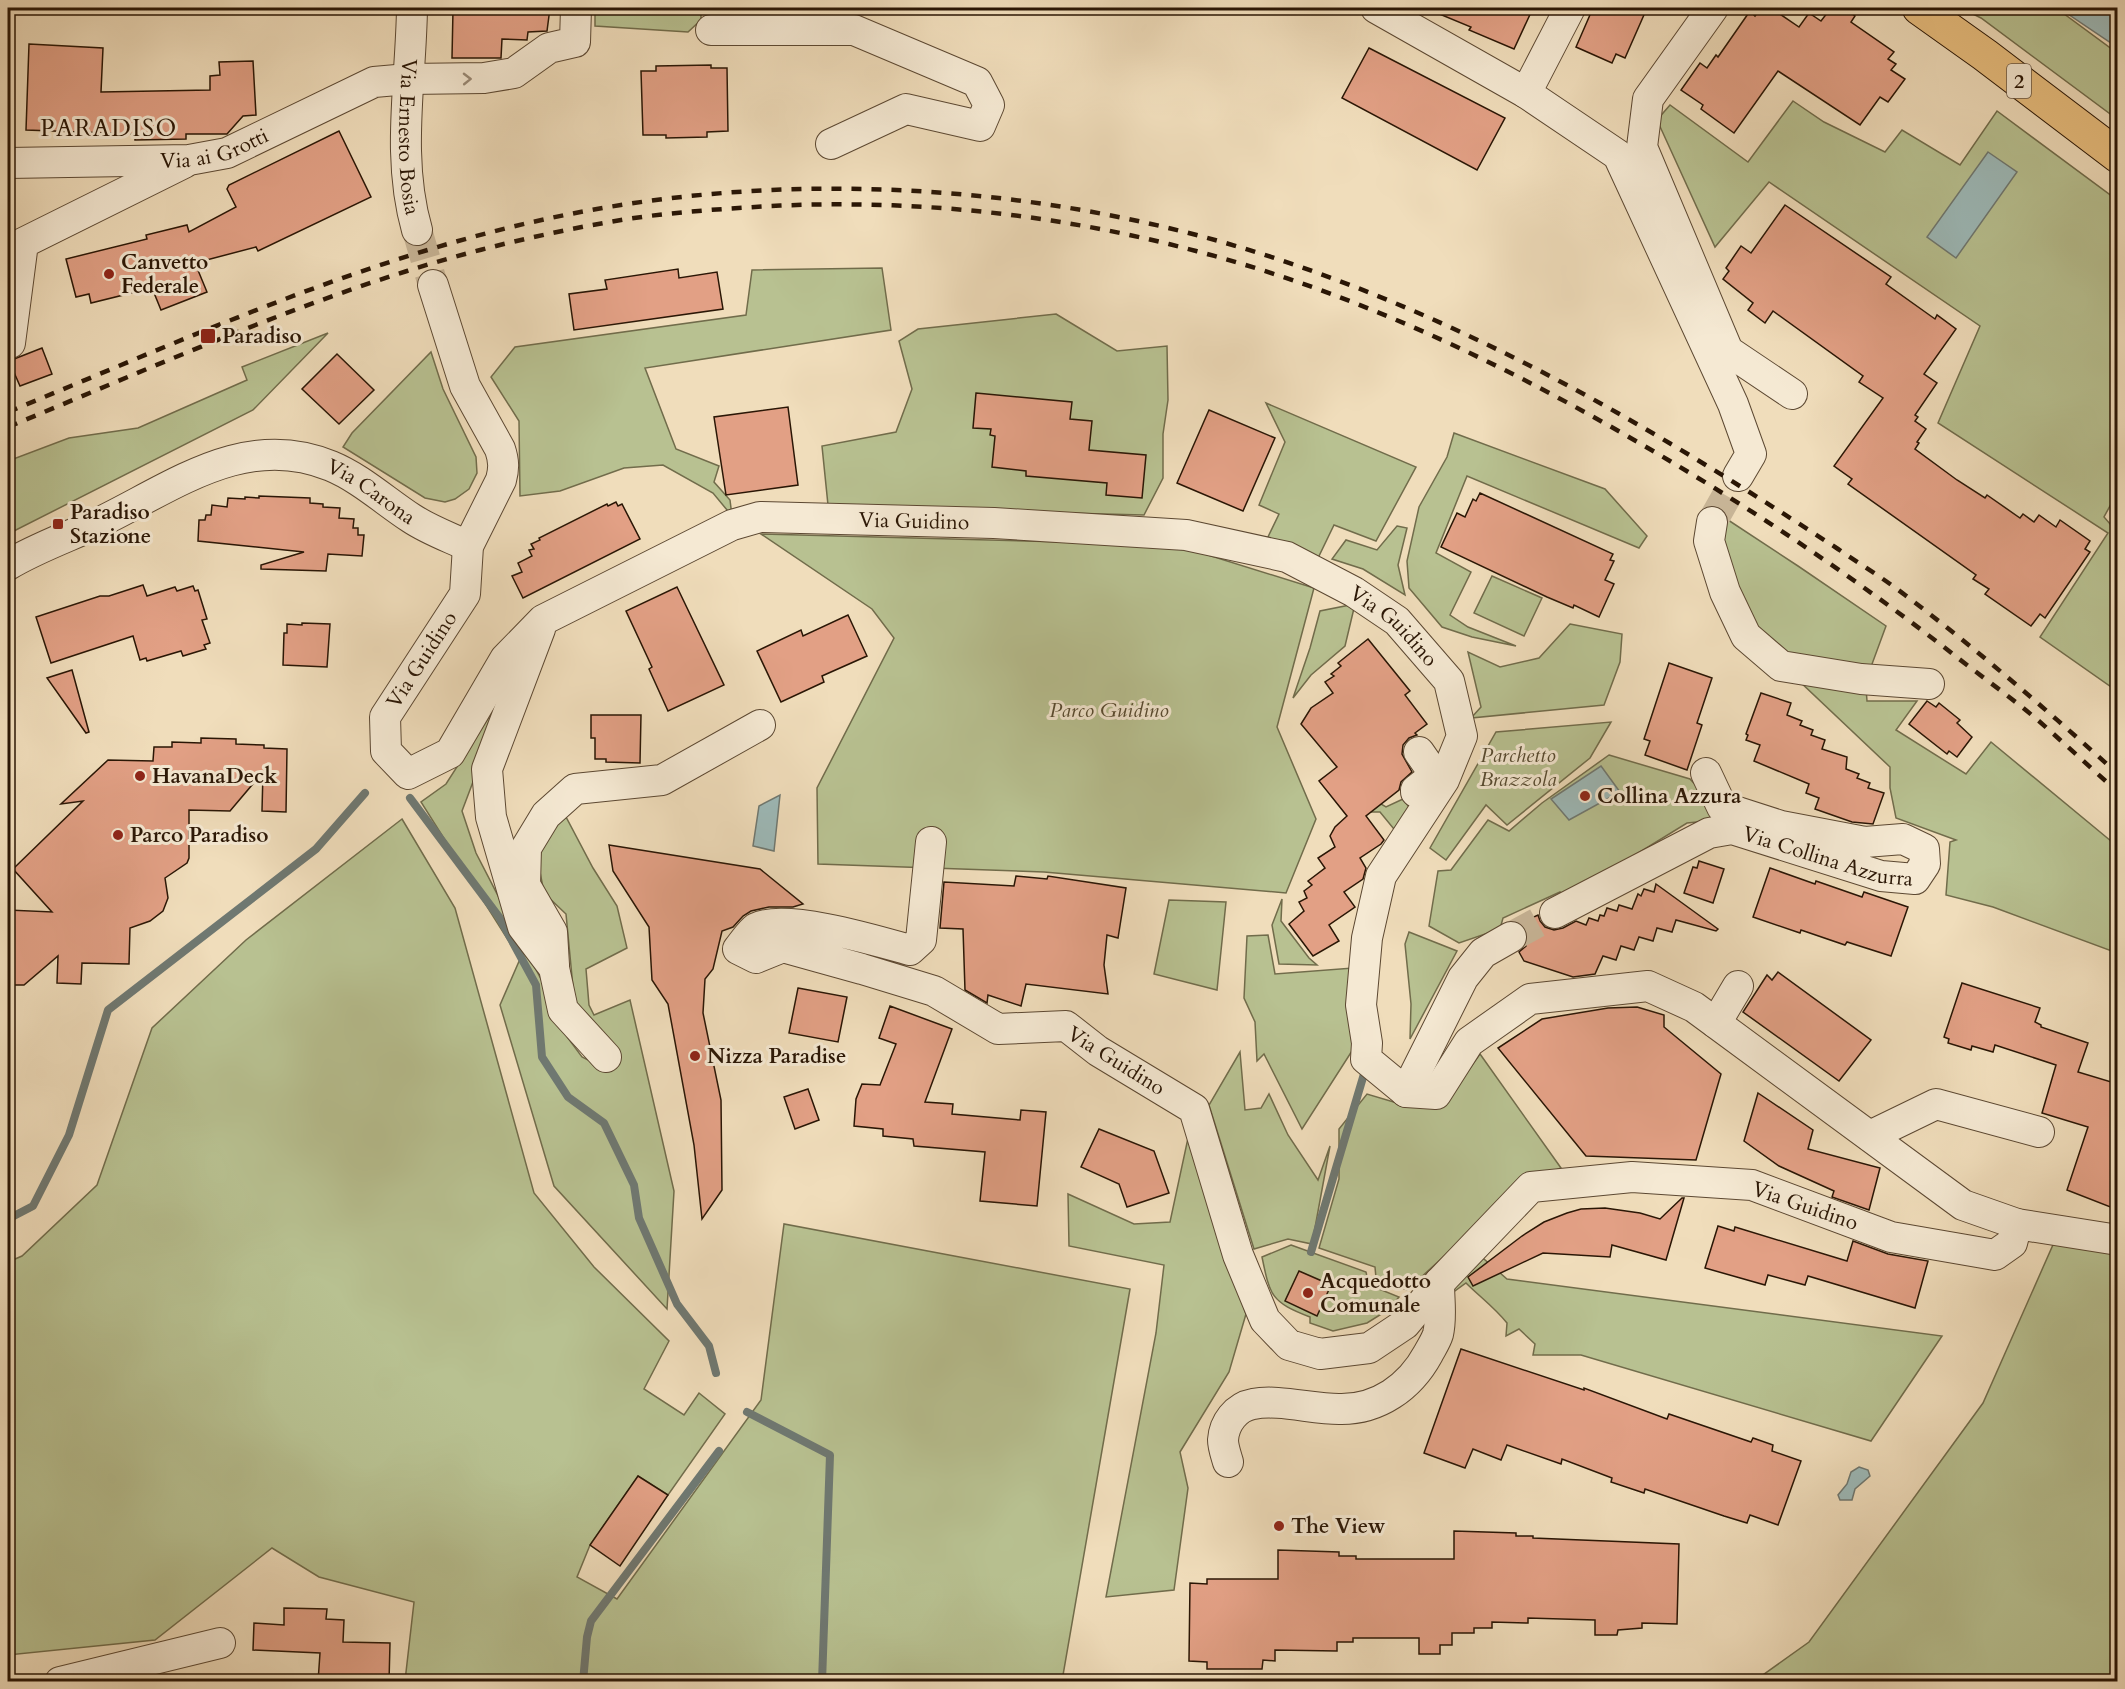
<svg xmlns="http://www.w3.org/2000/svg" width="2125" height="1689" viewBox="0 0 2125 1689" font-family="Cardo,serif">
<rect width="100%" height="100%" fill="#f0ddbb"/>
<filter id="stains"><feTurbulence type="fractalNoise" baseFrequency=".00333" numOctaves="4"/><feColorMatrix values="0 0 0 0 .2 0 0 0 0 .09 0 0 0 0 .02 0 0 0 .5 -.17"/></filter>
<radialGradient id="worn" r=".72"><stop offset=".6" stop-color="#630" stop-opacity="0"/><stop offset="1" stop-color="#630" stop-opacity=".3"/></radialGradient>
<g fill="#b8c191" stroke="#716c4b" stroke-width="1.5">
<path d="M595 8H701V20L688 32 595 26Z"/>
<path d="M1961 8H2056L2117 53V119L1981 18Z"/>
<path d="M1793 101 1824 122 1885 152 1902 130 1960 165 1997 111 2117 200 2118 491 2104 517 2117 532V691L2040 637 2108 533 1938 423 1980 326 1769 182 1715 247 1657 120 1670 105 1748 162Z"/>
<path d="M882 268 891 330 645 368 676 449 719 466 714 482 730 500 732 516 713 493 663 465 624 468 560 491 520 496 519 421 491 377 515 347 746 315 752 270Z"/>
<path d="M1056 314 1117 351 1167 346 1168 400 1163 434V478L1144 515 908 509 828 505 822 446 896 432 912 389 899 341 918 329Z"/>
<path d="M328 333 253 410 8 534V461L69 438 138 428 247 380 242 367Z"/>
<path d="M431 352 443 389 476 457 477 473 469 489 455 499 445 502 425 498 343 447 352 433Z"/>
<path d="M1266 403 1416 467 1376 541 1334 525 1318 558 1267 539 1279 514 1259 505 1285 442Z"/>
<path d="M1454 433 1605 489 1647 536 1639 548 1467 476 1436 553 1471 572 1450 615 1468 627 1516 646 1472 637 1442 627 1409 588 1407 561 1419 507 1447 457Z"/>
<path d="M1722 516 1798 566 1886 626 1868 675 1780 656 1756 630 1721 542Z"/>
<path d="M1397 526 1407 528 1398 565 1405 595 1363 569 1332 559 1346 540 1377 550Z"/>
<path d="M761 534 1176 545 1314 588 1277 727 1316 819 1286 893 1044 872 818 864 817 788 894 638 872 609Z"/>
<path d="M1492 576 1542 598 1524 636 1474 613Z"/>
<path d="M1355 604 1345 646 1311 675 1293 698 1310 648 1320 611Z"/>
<path d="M1570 624 1622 634 1620 662 1604 705 1471 718 1481 707 1468 652 1500 667 1539 658Z"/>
<path d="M1796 678 1866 688 1867 701H1917L1896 730 1966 774 1991 742 2117 846V953L1993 907 1946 895 1950 842 1956 840 1896 818 1890 788V767Z"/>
<path d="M510 684 462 811 476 853 544 985 553 1018 582 1057 608 1070 575 1008 566 914 544 893 537 856 543 827 566 817 593 868 617 906 627 948 586 969 589 1005 594 1015 630 1000 674 1191 667 1309 554 1186 500 1005 520 959 421 802 446 784Z"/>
<path d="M1611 722 1590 758 1507 825 1486 805 1446 860 1430 848 1496 732Z"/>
<path d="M1609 755 1690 779 1727 819 1687 823 1565 898 1560 892 1503 918 1500 929 1459 943 1429 926 1438 871 1451 870 1488 820 1509 831 1542 803Z"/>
<path d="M1403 799 1412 811 1398 834 1380 812H1368L1376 801 1386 807Z"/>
<path d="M402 819 455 908 534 1193 594 1267 669 1341 644 1389 684 1415 699 1393 725 1414 668 1495 638 1476 590 1545 577 1577 617 1599 761 1400 784 1224 1130 1289 1062 1681H405L414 1602 319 1577 272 1548 155 1640 8 1655V1262L22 1256 97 1185 152 1028 246 940Z"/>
<path d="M1282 899 1281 921 1309 958 1317 965 1279 964 1272 925Z"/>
<path d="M1169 900 1226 902 1217 990 1154 974Z"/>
<path d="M1409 932 1457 951 1410 1039 1411 1004 1405 944Z"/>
<path d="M1268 935 1275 974 1353 968 1359 1040 1302 1129 1264 1054 1257 1061 1255 1022 1244 998 1247 936Z"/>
<path d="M1240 1052 1245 1110 1261 1108 1269 1094 1288 1135 1318 1180 1330 1146 1312 1244 1288 1239 1254 1249 1209 1105Z"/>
<path d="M1480 1054 1561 1168 1526 1182 1407 1290 1376 1278 1375 1267 1319 1248 1339 1179V1129L1367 1094 1397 1103 1448 1099Z"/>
<path d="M1188 1138 1246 1314 1229 1372 1180 1452 1188 1488 1174 1590 1106 1597 1156 1333 1164 1265 1069 1246 1068 1194 1134 1224 1170 1222Z"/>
<path d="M2060 1229 2117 1246V1681L1753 1682 1809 1642 1983 1403Z"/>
<path d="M1291 1245 1366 1272 1369 1285 1399 1297 1388 1310 1367 1323 1333 1331 1310 1323V1317C1271 1302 1270 1296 1262 1257Z"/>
<path d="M1477 1253 1507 1279 1942 1336 1871 1441 1581 1355H1533L1535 1344 1519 1329 1506 1336 1507 1323C1494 1307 1480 1297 1466 1283L1452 1293 1443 1285Z"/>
</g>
<g fill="#9dbab9" stroke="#6f7871" stroke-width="1.5">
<path d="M2059 8H2117V47Z"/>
<path d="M1988 152 2017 172 1956 258 1927 237Z"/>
<path d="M1601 766 1620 792 1569 820 1551 799Z"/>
<path d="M780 795 774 851 753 846 759 806Z"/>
<path d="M1859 1467 1868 1470 1870 1476 1855 1489 1852 1500H1840L1838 1495 1847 1484 1851 1472Z"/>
</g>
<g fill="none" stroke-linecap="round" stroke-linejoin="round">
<g stroke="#6f7871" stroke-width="8">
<path d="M410 798 499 917 536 985 542 1057 568 1097 604 1123 634 1185 639 1218 677 1304 709 1346 716 1373"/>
<path d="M8 1219 33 1206 69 1135 108 1010 316 849 365 793"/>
<path d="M1311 1252 1364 1074"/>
<path d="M747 1412 830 1455 822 1682"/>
<path d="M583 1682 587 1637 591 1621 719 1451"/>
</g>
</g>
<g fill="#e2a085" stroke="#2a1605" stroke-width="1.5">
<path d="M490 8H550L547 31 528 32 527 40 502 39 501 58H452L453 10 490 12Z"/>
<path d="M1425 8H1533L1514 49 1469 30 1471 27Z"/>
<path d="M1593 8H1647L1625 58 1616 54 1612 63 1576 47Z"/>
<path d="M1761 8H1771L1799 27 1809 13 1821 21 1831 8H1843L1855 16 1851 22 1894 52 1888 59 1896 64 1891 70 1905 79 1888 102 1880 97 1860 125 1778 71 1734 133 1701 109 1703 105 1681 90 1700 63 1707 68 1716 55 1718 57 1750 11 1755 16Z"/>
<path d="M29 44 103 48 101 92 210 90V76L220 75 219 62 253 61 256 115 243 116 227 134H186V139L135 140V134L26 130Z"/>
<path d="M1369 48 1505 118 1477 170 1342 98Z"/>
<path d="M711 65V68H727L728 131 707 132V137L666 138V135H643L641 71H656V66Z"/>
<path d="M339 131 371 197 258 251 256 247 195 263 207 292 161 310 152 288 91 303 89 294 76 297 66 259 147 239 146 235 187 225 189 232 236 207 227 189 229 185Z"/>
<path d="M1785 205 1891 277 1886 284 1935 319 1937 315 1956 329 1924 374 1937 383 1915 415 1918 417 1915 421 1926 429 1917 442 1919 443 1915 449 1957 480 1985 498 1987 495 2020 518 2023 514 2034 522 2039 515 2056 527 2060 520 2090 541 2085 549 2090 552 2045 618 2040 614 2031 626 1985 594 1989 589 1973 579 1976 575 1848 484 1852 479 1834 466 1883 398 1859 382 1863 376 1773 311 1765 323 1748 310 1753 303 1723 279 1729 271 1726 268 1741 246 1751 253Z"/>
<path d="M678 269 679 278 717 272 723 309 574 330 569 294 607 289 605 280Z"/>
<path d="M42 348 52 374 20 386 9 361Z"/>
<path d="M337 354 374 390 339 424 302 389Z"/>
<path d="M976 393 1072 402 1070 419 1092 421 1089 450 1146 455 1142 498 1106 495 1107 483 1026 476V471L992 467 995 436 990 435 991 429 973 428Z"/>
<path d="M788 407 798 485 726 495 714 417Z"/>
<path d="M1209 410 1275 438 1243 511 1177 483Z"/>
<path d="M1480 493 1613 554 1610 560 1614 561 1605 580 1614 584 1599 617 1574 605 1573 608 1547 597 1441 547 1457 513 1465 517 1473 499 1476 501Z"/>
<path d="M259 496 310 498V503L323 504V507L340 508 339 518 354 519 353 528H358V535H364L362 556 328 554 326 571 261 569V565L304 552 198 541 199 520H205L206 515H211L212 505 227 507 228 498 245 499V497L259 498Z"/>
<path d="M616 502 618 506 622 504 640 539 523 598 512 576 522 572 518 563 532 556 529 550 534 549 531 544 540 540 539 538 607 504 608 506Z"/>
<path d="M143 585 147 596 175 587 177 591 193 586 195 591 198 590 207 619 202 620 210 643 204 645 206 649 183 656 181 651 147 661 146 658 140 660 133 636 51 663 36 617 100 596H109Z"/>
<path d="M677 587 724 685 668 711 649 669 652 667 626 611Z"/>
<path d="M848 615 867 656 822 676 824 682 781 702 757 651 801 630 803 636Z"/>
<path d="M302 623 330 624 327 667 283 665 284 633H287V624L302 625Z"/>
<path d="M1368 639 1410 691 1405 695 1427 724 1415 733 1417 735 1409 738 1403 745 1402 754 1412 772 1401 782 1399 790 1366 816 1384 840 1381 844 1360 858 1366 868 1363 879 1344 892 1355 907 1329 925 1339 941 1313 956 1289 924 1304 911 1299 902 1307 898 1304 891 1312 885 1308 881 1325 868 1318 858 1335 847 1330 836 1335 827 1347 816 1319 781 1337 767 1301 724 1311 708 1333 693 1325 682 1334 676 1331 674 1341 666 1338 663Z"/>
<path d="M1669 663 1712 678 1697 723 1702 725 1687 770 1645 755 1650 741 1644 739Z"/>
<path d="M72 670 89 732 86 733 47 678Z"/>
<path d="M1761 693 1791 703 1787 715 1802 721 1800 725 1813 730 1811 735 1825 740 1822 749 1847 757 1846 769 1859 774 1857 778 1870 783 1868 788 1884 793 1873 824 1852 822 1815 809 1819 798 1806 793 1809 784 1754 761 1760 745 1746 740 1748 735 1746 734Z"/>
<path d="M1927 701 1936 707 1939 703 1960 720 1957 723 1972 737 1957 757 1949 751 1947 754 1909 724Z"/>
<path d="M591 715H641L640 763 606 762V759H595V738H591Z"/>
<path d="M201 738 236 739V744L264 745V748L287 749 286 812 262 811 263 772 230 811 189 810V858L187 863 165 878 168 898 163 911 150 921 130 928 129 964 82 963 81 984 57 983 58 956 24 985H8V910L52 912 13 869 83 801 61 804 108 760 153 761 154 747H172V742L201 743Z"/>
<path d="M609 845 760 869 803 904 793 907H769L751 911 743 916 733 927 722 931 713 969 705 979 703 1013 721 1100 722 1190 702 1219 694 1145 668 1004 652 980 649 927 613 871Z"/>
<path d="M1699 861 1724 869 1713 903 1684 893 1693 867 1697 868Z"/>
<path d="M1770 868 1815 884 1816 881 1862 897 1864 892 1908 907 1891 956 1847 942 1845 945 1801 930 1800 933 1753 917Z"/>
<path d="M1016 876 1047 879 1048 876 1126 888 1118 938 1107 935 1104 965 1108 994 1026 984 1021 1006 988 995 987 1003 965 990 963 929 940 928 944 882 1014 886Z"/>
<path d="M1656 884 1718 929 1716 931 1676 920 1672 932 1657 928 1653 941 1639 937 1634 950 1621 946 1616 960 1603 956 1595 974 1573 977 1524 961 1519 952 1526 946 1528 938 1526 929 1521 923 1538 915 1540 921 1545 927 1554 930 1563 928 1576 921 1586 925 1589 918 1598 921 1600 915 1604 916 1607 908 1617 911 1619 905 1632 909 1638 894 1641 896 1644 889 1654 892Z"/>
<path d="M1778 972 1871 1040 1839 1081 1743 1012 1767 975 1772 980Z"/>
<path d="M1962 983 2040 1008 2035 1022 2041 1025V1027L2088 1043 2078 1072 2118 1084V1210L2067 1190 2088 1127 2042 1113 2056 1065 1995 1045 1993 1052 1972 1046 1971 1050 1948 1043 1949 1039 1944 1037Z"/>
<path d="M798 988 847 997 838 1042 789 1033Z"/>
<path d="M890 1006 952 1029 925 1102 953 1104 952 1114 1020 1120 1021 1110 1046 1112 1037 1206 980 1201 985 1152 914 1146 913 1139 883 1136V1129L854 1126 856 1099 862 1084 880 1085 896 1044 879 1038Z"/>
<path d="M1637 1007 1664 1015V1027L1721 1074 1696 1160 1586 1156 1498 1048 1542 1019 1608 1008Z"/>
<path d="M808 1089 819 1120 795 1129 784 1097Z"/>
<path d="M1758 1093 1813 1130 1808 1149 1880 1168 1869 1210 1832 1197 1834 1191 1779 1166 1744 1141Z"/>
<path d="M1099 1129 1154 1151 1169 1193 1127 1207 1119 1184 1081 1167Z"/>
<path d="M1682 1198H1684L1666 1260 1612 1245 1610 1257 1543 1253 1473 1286 1468 1277 1522 1236 1544 1222 1567 1213 1581 1209 1605 1208 1640 1213 1660 1219Z"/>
<path d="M1718 1226 1734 1231 1735 1227 1847 1261 1853 1241 1888 1254 1928 1261 1915 1308 1808 1276 1805 1285 1768 1275 1765 1285 1705 1268Z"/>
<path d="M1299 1271 1331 1285 1317 1316 1285 1301Z"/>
<path d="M1461 1349 1584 1390V1388L1667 1419 1669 1414 1751 1442 1753 1438 1773 1445 1772 1451 1801 1461 1778 1525 1750 1515 1747 1523 1724 1516 1645 1489 1644 1493 1611 1482 1612 1478 1562 1459 1561 1464 1507 1445 1501 1460 1473 1449 1465 1468 1424 1453Z"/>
<path d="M638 1476 668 1495 620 1566 590 1545Z"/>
<path d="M1454 1531 1516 1533V1536H1533V1538L1679 1544 1677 1624 1642 1623V1628L1618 1630 1617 1635H1595V1620L1528 1618V1623L1492 1622V1628H1474V1633H1452V1645H1440V1654H1419V1638H1353V1642H1337V1651L1275 1650V1661L1263 1660 1262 1669H1207V1662L1189 1661 1190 1583 1207 1584V1579H1278V1550L1339 1552V1556H1356V1559H1454Z"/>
<path d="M284 1608 327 1609 326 1619 344 1620 343 1642 390 1643 389 1682H318L320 1653 253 1650 254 1623 284 1625Z"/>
</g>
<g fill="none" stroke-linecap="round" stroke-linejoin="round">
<g stroke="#c8b597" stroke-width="30" stroke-dasharray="30 15" stroke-linecap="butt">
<path d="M417 230 433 285"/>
<path d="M1712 522 1738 476"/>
<path d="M1511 937 1555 913"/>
</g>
<defs>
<g id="minor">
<path id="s1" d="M412 8C411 82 396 157 417 230"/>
<path d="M1376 8 1526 93"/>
<path d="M1570 8 1526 93 1618 155 1733 404 1751 454 1738 476"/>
<path d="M1713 8 1648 99 1642 147 1728 351 1792 394"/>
<path d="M711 30H854L977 82 989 105 980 126 906 109 831 144"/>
<path id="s2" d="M8 163 189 160 227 153 374 82 408 79 484 78 514 73 549 48 575 42 576 8"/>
<path id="s3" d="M433 285 465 386 500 449C504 461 504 469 501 480L468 546 465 594 385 717 386 751 408 774 450 753 505 659 543 620 732 525 760 517 994 523 1186 535 1287 557 1354 592 1397 621 1449 681 1462 736 1444 780 1381 876 1367 938 1361 1005 1367 1043 1366 1059 1406 1092 1436 1094 1469 1042 1530 999 1648 986 1694 1007 1963 1205 2017 1224 2012 1243 1995 1255 1891 1237 1752 1185 1632 1177 1531 1187 1439 1283 1405 1324 1369 1348 1320 1354 1289 1345 1265 1320 1238 1255 1194 1109 1098 1051 1066 1026 998 1029 934 991 862 969 783 947 756 958 738 949C743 943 750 932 756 928 785 913 878 941 910 950L921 940 931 842"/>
<path d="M10 343 23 243 184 163"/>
<path d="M1712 522 1709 541 1725 592 1746 636 1781 666 1861 679 1929 684"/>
<path id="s4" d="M8 565C36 548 68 537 98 523 173 487 245 430 331 466 360 478 385 501 411 518 429 530 449 537 468 546"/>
<path d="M540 629 487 769 491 817 523 927 554 968 563 1010 606 1057"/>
<path d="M1416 792V790L1435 775 1419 752"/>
<path id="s5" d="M1555 913 1709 833 1732 829 1881 876 1915 879 1925 864 1924 849 1903 839 1865 842 1781 826 1722 807 1706 773"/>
<path d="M554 965 552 932 525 885 526 848 546 815 575 789 662 780 760 725"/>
<path d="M1716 1023 1738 986"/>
<path d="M1406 1092 1463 978 1483 953 1511 937"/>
<path d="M1870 1136 1936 1104 2039 1132"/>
<path d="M2017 1224 2118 1240"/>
<path d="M1228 1462C1226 1455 1223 1447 1223 1440 1224 1423 1236 1407 1253 1404 1278 1399 1312 1409 1339 1409 1378 1410 1410 1387 1428 1354 1431 1348 1436 1341 1438 1334 1442 1318 1439 1300 1439 1283"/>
<path d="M60 1682 220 1643"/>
</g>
<path id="major" d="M1919 8 1985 55 2118 156"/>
</defs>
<use href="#minor" stroke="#5c4832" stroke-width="32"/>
<use href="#major" stroke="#2a1605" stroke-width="35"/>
<use href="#minor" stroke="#f5e9d3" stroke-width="30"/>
<use href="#major" stroke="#e8be7e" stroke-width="33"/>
<g stroke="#2a1605" stroke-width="4.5" stroke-dasharray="10 10" stroke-linecap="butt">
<path d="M8 412C196 335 384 248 586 211 807 170 1048 186 1262 254 1406 300 1542 367 1671 444 1728 478 1783 513 1838 549 1860 564 1883 578 1905 595 1979 651 2049 712 2118 774"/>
<path d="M8 427C139 373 271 314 407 271 477 249 549 232 621 220 671 212 721 209 771 206 914 199 1058 214 1196 251 1353 292 1502 363 1641 444 1748 506 1851 575 1949 651 1979 675 2011 697 2040 722 2066 745 2092 769 2118 792"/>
</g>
</g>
<defs><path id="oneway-chevron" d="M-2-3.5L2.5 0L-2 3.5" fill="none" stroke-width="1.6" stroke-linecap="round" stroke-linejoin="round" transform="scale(1.5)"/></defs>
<use stroke="#9a8a76" href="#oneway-chevron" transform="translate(467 79) rotate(-1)"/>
<g fill="#8f2418" stroke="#f5e9d3" stroke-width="2">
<circle cx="109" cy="274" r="6"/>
<rect x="200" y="328" width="16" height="16" rx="3"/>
<rect x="52" y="518" width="12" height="12" rx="3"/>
<circle cx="140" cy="776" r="6"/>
<circle cx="1585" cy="796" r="6"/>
<circle cx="118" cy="835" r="6"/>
<circle cx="695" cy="1056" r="6"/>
<circle cx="1308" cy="1293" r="6"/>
<circle cx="1279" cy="1526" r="6"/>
</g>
<g text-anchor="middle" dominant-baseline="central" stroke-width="6" stroke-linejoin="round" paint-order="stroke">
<rect fill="#f5e9d3" stroke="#675543" stroke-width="1.5" x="2007" y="64" width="24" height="34" rx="4.5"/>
<g font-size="20" font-weight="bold" fill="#2a1605">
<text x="2019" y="81">2</text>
</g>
<g font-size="21" fill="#2a1605" stroke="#f5e9d3">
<text stroke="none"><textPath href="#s1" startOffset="129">Via Ernesto Bosia</textPath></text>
<text stroke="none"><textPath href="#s2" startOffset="208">Via ai Grotti</textPath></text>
<text stroke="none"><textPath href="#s4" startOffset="396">Via Carona</textPath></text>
<text stroke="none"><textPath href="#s3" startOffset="1149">Via Guidino</textPath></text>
<text stroke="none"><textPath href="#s3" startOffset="1653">Via Guidino</textPath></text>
<text transform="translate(422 660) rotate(-57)">Via Guidino</text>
<text stroke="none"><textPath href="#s5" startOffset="297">Via Collina Azzurra</textPath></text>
<text transform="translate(1116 1061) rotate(32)">Via Guidino</text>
<text transform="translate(1805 1206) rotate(19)">Via Guidino</text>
</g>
<g font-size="21" font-weight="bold" fill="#2a1605" stroke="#f5e9d3" text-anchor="start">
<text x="121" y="262">Canvetto<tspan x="121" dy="24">Federale</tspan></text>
<text x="222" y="336">Paradiso</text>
<text x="70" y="512">Paradiso<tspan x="70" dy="24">Stazione</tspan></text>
<text x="152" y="776">HavanaDeck</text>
<text x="1597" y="796">Collina Azzura</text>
<text x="130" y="835">Parco Paradiso</text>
<text x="707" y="1056">Nizza Paradise</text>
<text x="1320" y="1281">Acquedotto<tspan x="1320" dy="24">Comunale</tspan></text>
<text x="1291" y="1526">The View</text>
</g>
<g font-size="21" font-style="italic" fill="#55492f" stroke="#f5e9d3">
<text x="1109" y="710">Parco Guidino</text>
<text x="1518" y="755">Parchetto<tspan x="1518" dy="24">Brazzola</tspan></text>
</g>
<g font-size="24" letter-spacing="1.5" fill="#2a1605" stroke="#f5e9d3">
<text x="109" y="128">PARADISO</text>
</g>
</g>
<rect width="2125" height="1689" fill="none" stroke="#f0ddbb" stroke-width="30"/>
<rect x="9" y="9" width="2107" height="1671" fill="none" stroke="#2a1605" stroke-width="3"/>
<rect x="15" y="15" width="2095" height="1659" fill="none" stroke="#2a1605" stroke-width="1.5"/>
<rect width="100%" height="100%" filter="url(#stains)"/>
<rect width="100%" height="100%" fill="url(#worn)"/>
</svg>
